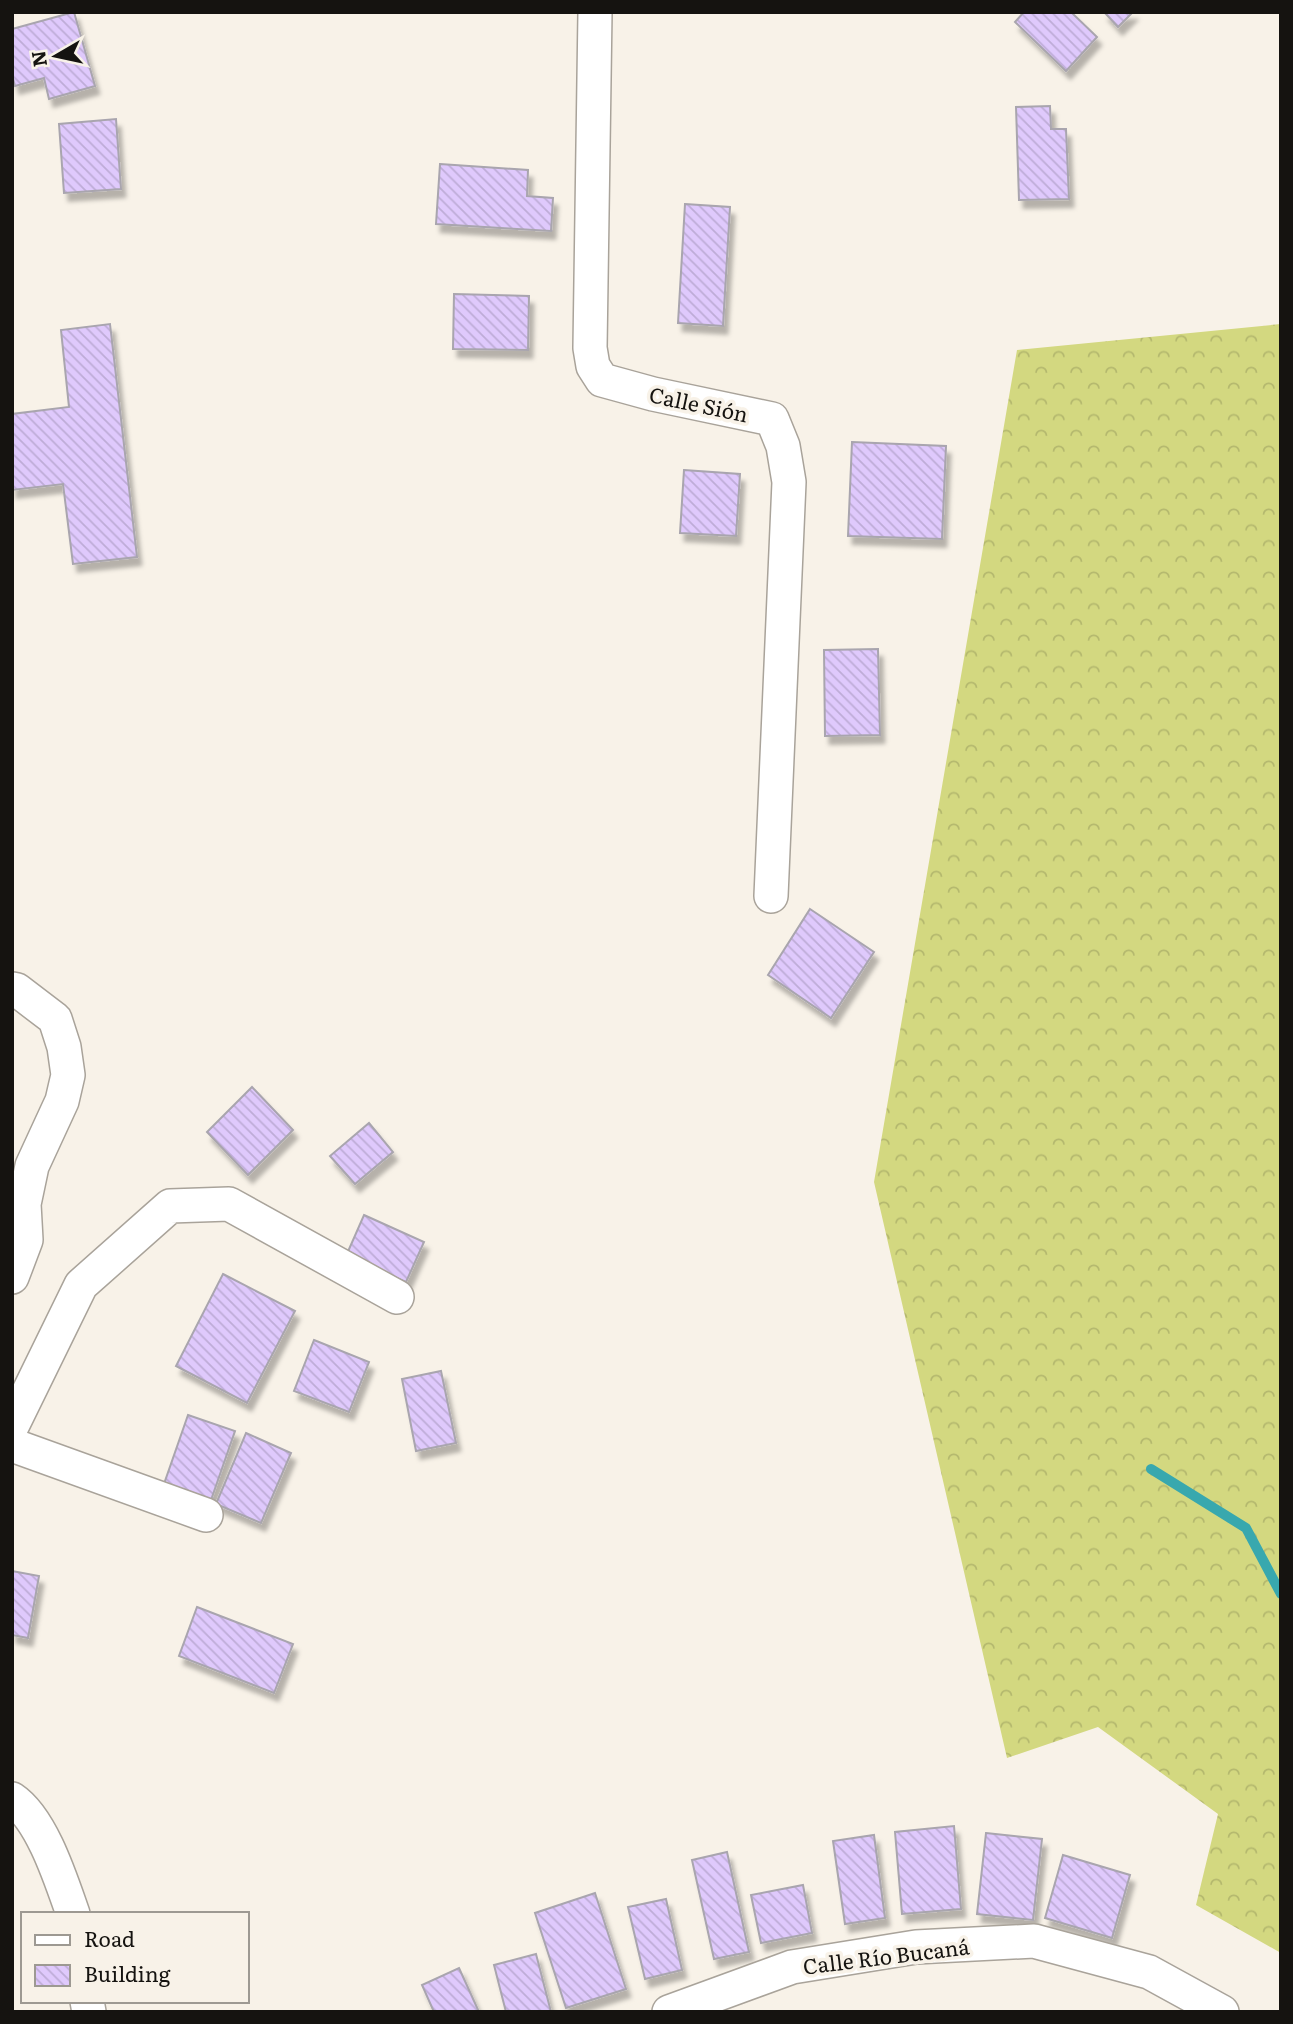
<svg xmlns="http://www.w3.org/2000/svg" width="1293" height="2024" viewBox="0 0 1293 2024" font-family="Literata,serif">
<defs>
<pattern id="forest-crowns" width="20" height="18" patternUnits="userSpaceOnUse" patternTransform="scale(1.75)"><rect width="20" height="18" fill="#d3d880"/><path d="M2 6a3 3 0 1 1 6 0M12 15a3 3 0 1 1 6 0" fill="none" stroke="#b4b86e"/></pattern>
<pattern id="building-back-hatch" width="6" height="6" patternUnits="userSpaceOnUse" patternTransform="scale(1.75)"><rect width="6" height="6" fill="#dfc9fc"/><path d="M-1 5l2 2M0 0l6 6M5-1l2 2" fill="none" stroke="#beacd7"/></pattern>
<filter id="shadow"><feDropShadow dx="4.5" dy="8" stdDeviation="2" flood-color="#0004"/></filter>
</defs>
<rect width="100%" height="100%" fill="#f8f2e8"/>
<path fill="url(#forest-crowns)" d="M1281 324V1953L1196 1905 1218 1814 1098 1727 1007 1758 874 1182 1017 350Z"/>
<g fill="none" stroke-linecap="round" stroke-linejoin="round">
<path stroke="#38a8ae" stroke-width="10" d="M1151 1469 1246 1528 1281 1594"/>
</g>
<g fill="url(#building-back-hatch)" stroke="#a9a5ae" stroke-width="2" filter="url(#shadow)">
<path d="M74 12 95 86 49 99 44 78 15 86 12 75V29Z"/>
<path d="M1024 12H1071L1097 37 1066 71 1015 22Z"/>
<path d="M1104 12H1133L1118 27Z"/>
<path d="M1050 106 1051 129H1066L1069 199 1019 200 1016 107Z"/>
<path d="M116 119 121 189 64 193 59 124Z"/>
<path d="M440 164 528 170 527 196 553 198 551 231 436 224Z"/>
<path d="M685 204 730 207 723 326 678 323Z"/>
<path d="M454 294 529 296 528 350 453 349Z"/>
<path d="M110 324 137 557 73 564 63 484 12 490V414L69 407 61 330Z"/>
<path d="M852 442 946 446 942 539 848 536Z"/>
<path d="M684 470 740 474 736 536 680 533Z"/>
<path d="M878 649 880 735 825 736 824 650Z"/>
<path d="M810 909 874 952 831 1018 768 975Z"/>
<path d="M252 1087 293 1130 248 1175 207 1132Z"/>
<path d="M369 1123 393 1152 355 1184 330 1156Z"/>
<path d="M364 1215 424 1242 406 1282 346 1256Z"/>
<path d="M223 1274 295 1311 247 1403 176 1366Z"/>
<path d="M314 1340 369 1362 349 1412 294 1391Z"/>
<path d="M441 1371 456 1443 416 1451 402 1379Z"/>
<path d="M188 1415 235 1431 211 1500 164 1484Z"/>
<path d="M246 1433 291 1453 261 1523 216 1504Z"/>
<path d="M12 1571 39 1576 28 1638 12 1635Z"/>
<path d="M197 1607 293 1644 274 1693 179 1656Z"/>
<path d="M954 1826 961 1909 902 1914 895 1832Z"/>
<path d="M986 1833 1042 1839 1033 1920 977 1914Z"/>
<path d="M874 1835 885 1918 845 1924 833 1841Z"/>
<path d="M727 1852 749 1952 714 1959 692 1860Z"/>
<path d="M1063 1855 1130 1875 1112 1938 1045 1918Z"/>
<path d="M803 1885 812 1933 761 1943 751 1895Z"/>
<path d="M595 1893 626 1989 566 2008 535 1913Z"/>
<path d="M666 1899 682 1970 645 1979 628 1907Z"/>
<path d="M536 1954 551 2012H506L494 1965Z"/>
<path d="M459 1968 479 2012H434L422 1985Z"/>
</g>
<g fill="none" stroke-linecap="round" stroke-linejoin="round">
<defs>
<g id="minor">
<path d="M595 12 590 348 593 366 602 380 653 394 772 419 783 446 789 482 771 896"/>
<path d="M12 989 17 990 55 1019 64 1047 68 1075 62 1101 32 1166 24 1204 26 1240 12 1277"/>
<path d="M12 1426 81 1285 170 1206 229 1204 397 1297"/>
<path d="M12 1445 206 1515"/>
<path d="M12 1799C42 1819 61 1880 73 1914"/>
<path d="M87 2001 89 2012"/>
<path d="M669 2012 792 1967 916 1947 1034 1941 1149 1972 1222 2012"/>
</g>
</defs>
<use href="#minor" stroke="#a9a39a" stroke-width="36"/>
<use href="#minor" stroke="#fff" stroke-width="33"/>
</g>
<g text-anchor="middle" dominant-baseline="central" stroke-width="7" stroke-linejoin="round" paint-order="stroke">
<g font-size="21" fill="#151310" stroke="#f8f2e8">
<text transform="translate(699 403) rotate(12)">Calle Sión</text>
<text transform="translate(886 1955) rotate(-7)">Calle Río Bucaná</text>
</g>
</g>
<rect width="1293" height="2024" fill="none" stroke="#151310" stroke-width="28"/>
<rect x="21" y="1912" width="228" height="91" fill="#f8f2e8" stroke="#9d9992" stroke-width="2"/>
<rect x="35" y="1935" width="35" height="10" fill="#ffffff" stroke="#9d9992" stroke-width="2"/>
<text x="84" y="1947" font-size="21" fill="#151310">Road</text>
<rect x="35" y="1965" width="35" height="21" fill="url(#building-back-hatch)" stroke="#9d9992" stroke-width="2"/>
<text x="84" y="1982" font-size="21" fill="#151310">Building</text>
<g transform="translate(56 56) rotate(261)" stroke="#f8f2e8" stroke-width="5" paint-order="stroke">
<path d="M0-5L12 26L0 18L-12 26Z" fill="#151310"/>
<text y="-10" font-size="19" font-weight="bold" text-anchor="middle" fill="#151310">N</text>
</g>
</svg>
